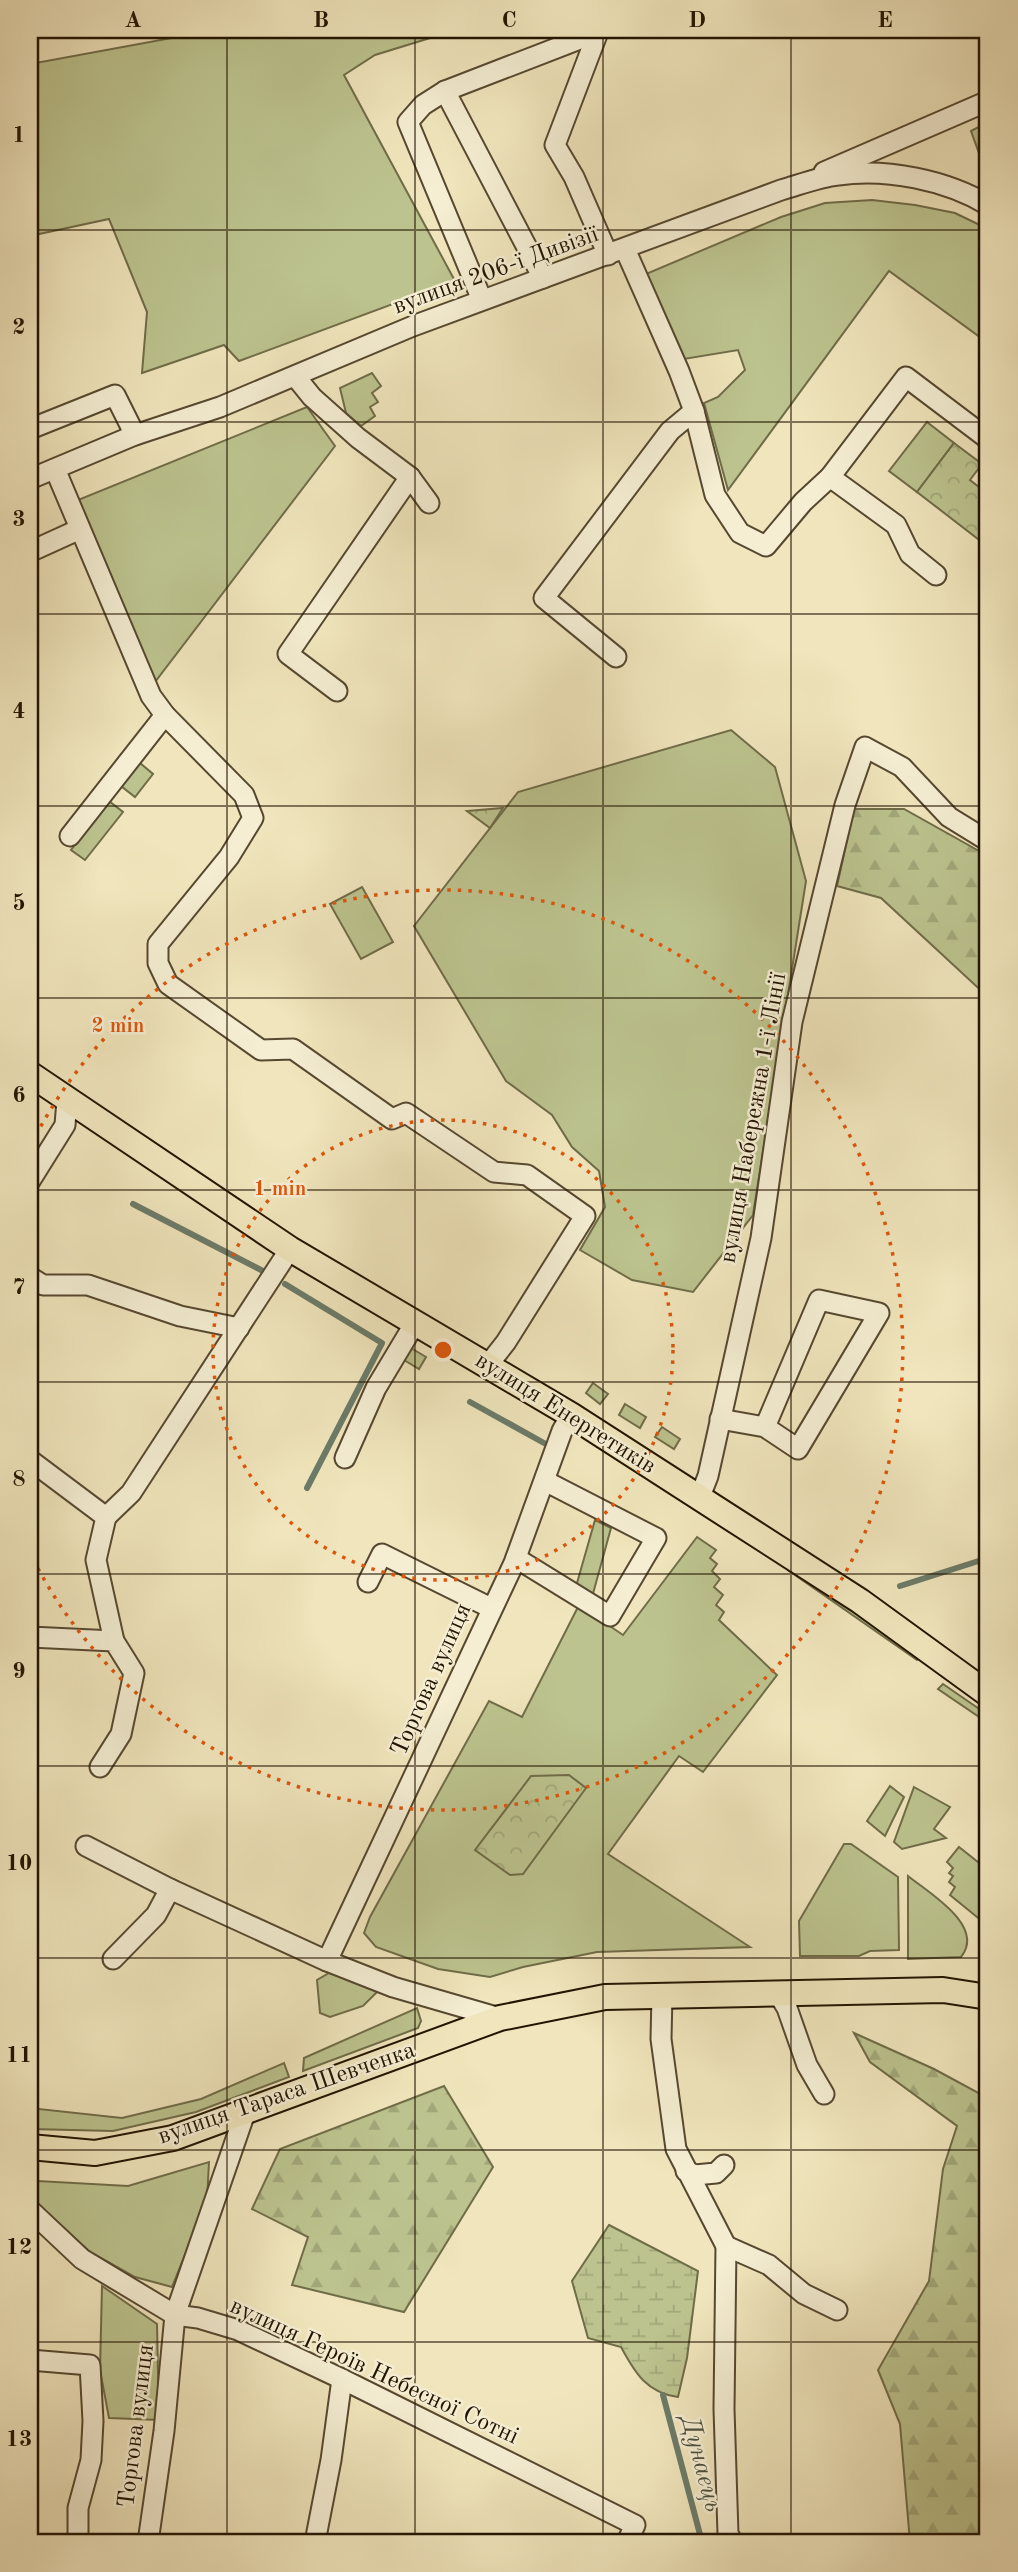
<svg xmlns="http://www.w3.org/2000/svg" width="1018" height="2572" viewBox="0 0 1018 2572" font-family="'Old Standard TT',serif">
<defs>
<pattern id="forest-firs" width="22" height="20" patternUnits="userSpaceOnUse" patternTransform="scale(1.75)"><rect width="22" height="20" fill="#bcc38e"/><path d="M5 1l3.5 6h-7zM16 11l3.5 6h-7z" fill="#a1a779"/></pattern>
<pattern id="wetland-marsh" width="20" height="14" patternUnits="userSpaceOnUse" patternTransform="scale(1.75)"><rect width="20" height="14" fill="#bcc38e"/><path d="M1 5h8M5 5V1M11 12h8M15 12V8" fill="none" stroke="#a1a779"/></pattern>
<pattern id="park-crowns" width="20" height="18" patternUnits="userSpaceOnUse" patternTransform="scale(1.75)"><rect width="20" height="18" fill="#bcc38e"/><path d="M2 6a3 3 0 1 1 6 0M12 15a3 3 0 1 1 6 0" fill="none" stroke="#a1a779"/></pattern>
</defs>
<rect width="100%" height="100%" fill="#f0e5bc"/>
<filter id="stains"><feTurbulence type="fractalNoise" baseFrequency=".00286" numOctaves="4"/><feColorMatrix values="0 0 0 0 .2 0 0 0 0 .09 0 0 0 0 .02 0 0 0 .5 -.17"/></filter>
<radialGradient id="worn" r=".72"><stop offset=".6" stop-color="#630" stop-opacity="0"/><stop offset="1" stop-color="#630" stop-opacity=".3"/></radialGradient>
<g fill="#bcc38e" stroke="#6f6c48" stroke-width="2">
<path d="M215 30H456L375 55 344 75 455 281 239 361 224 345 142 373 147 312 109 219 30 236V64Z"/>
<path d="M988 122V163L980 156 971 131Z"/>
<path d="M872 200 915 205 955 213 988 229V343L889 271 728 490 704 403 718 397 745 370 738 350 684 359 646 274 781 217 825 203Z"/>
<path d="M372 373 381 386 372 393 378 402 370 407 375 416 361 426 346 413 340 388Z"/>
<path d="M307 407 335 446 155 682 78 500Z"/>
<path d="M927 422 954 443 917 492 889 471Z"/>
<path d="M731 730 775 767 806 881 753 1215 693 1292 632 1280 580 1250 605 1207 599 1171 572 1147 552 1115 506 1081 414 926 518 792Z"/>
<path d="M140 763 153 774 135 797 121 786Z"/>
<path d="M109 801 123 812 85 860 71 850Z"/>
<path d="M362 887 393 942 361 959 330 904Z"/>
<path d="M411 1348 426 1357 419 1369 404 1360Z"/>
<path d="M593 1383 608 1394 600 1404 586 1393Z"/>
<path d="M625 1404 646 1417 640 1428 619 1415Z"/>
<path d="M662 1427 680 1439 674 1449 655 1437Z"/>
<path d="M595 1520 611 1528 591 1601 575 1590Z"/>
<path d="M697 1537 716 1550 710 1558 717 1564 712 1571 720 1579 714 1587 723 1595 716 1605 724 1612 719 1620 777 1675 703 1772 679 1756 608 1854 750 1947 597 1952 523 1967 490 1977 438 1969 376 1947 364 1933 370 1917 489 1701 522 1717 579 1605 623 1635Z"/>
<path d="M785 1561 921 1656 917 1660 788 1570Z"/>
<path d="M943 1684 988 1715V1718L985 1721 938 1689Z"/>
<path d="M890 1786 904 1797 885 1836 867 1821Z"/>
<path d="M914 1787 950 1807 934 1829 946 1838 902 1849 894 1842Z"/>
<path d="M844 1844H851L898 1877 899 1950 870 1951 859 1956H800L799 1921Z"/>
<path d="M959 1847 988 1870V1926L950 1895 955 1887 949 1882 953 1876 949 1873 953 1868 947 1862Z"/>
<path d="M908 1876C929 1893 986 1926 961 1957L908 1959Z"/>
<path d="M334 1970 374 1984 377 1992 363 2006 330 2017 320 2013 317 1980Z"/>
<path d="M417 2008 421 2021 418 2028 303 2071 304 2058Z"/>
<path d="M284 2063 289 2077 196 2112 113 2131 30 2129V2108L122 2118 201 2099Z"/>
<path d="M209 2162 207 2200 172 2287 135 2277 89 2251 38 2204V2181L128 2186Z"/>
<path d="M102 2286 157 2324 159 2420 109 2418 100 2370Z"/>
</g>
<g fill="url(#forest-firs)" stroke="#6f6c48" stroke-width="2">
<path d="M854 809H904L988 856V997L881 898 837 886Z"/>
<path d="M854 2033 934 2069 988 2098V2542H910L900 2424 878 2370 929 2281 943 2169 957 2126 870 2062Z"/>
<path d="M444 2086 493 2167 404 2312 292 2285 308 2237 252 2209 280 2149Z"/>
</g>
<path fill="url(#wetland-marsh)" stroke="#6f6c48" stroke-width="2" d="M609 2225 698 2271 687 2358 678 2397C647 2393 635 2373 621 2347L588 2338 572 2281Z"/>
<g fill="url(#park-crowns)" stroke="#6f6c48" stroke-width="2">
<path d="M954 443 982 464 970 480 988 494 987 546 917 492Z"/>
<path d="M503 808 490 828 467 811Z"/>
<path d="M569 1775 586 1788 523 1874 510 1875 475 1850 531 1776Z"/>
</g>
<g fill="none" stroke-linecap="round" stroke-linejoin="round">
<g stroke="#6b7b68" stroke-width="6">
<path d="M133 1204 263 1271"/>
<path d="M285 1284 382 1343 307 1488"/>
<path d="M470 1402 544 1443"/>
<path d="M900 1586 988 1558"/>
<path d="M663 2395 702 2542"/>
</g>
<defs>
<g id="minor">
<path d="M598 32 555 145 574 177 608 255"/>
<path d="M445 91 543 278"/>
<path d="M824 172 988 101"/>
<path d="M625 249 679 371 694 411 715 495 740 533 766 546 803 502 830 477"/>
<path d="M482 300 408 122 423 105 445 91 598 32"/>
<path d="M295 376 312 397 358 438 410 477 429 503"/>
<path d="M30 429 115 395 135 435"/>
<path d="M55 469 151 696 165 715 244 795 253 818 229 857 158 944V963L168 984 261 1050 293 1049 392 1119 406 1113 494 1172 527 1175 585 1216 506 1342 488 1365"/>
<path d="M30 479 135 435 220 407 413 326 781 190C799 185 819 177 838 175 887 168 946 180 988 205"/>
<path d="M36 549 80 529"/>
<path d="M936 575 910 554 896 525 830 477 906 377 988 439"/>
<path d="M616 657 544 598 670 431 694 411"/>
<path d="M337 691 288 654 410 477"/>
<path d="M70 836 165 715"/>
<path d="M30 1181 65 1125 67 1100"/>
<path d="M30 1277 43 1285H88L180 1316 239 1328"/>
<path d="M720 1419 765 1427 819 1300 879 1313 798 1449 765 1427"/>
<path d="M345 1458 376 1388 415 1323"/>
<path d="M30 1460 106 1517"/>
<path d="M699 1499 708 1476 761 1238 792 1022 845 805 865 747 902 767 949 817 988 841"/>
<path d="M106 1517 131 1493 290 1249"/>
<path d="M106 1517 96 1560 114 1641"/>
<path d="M516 1558 610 1616 656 1538 545 1481"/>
<path d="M368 1582 382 1554 491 1608"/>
<path d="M30 1637 114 1641 134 1673 121 1734 100 1767"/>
<path d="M86 1846 170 1889 327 1961 393 1987 500 2018"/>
<path d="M113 1959 156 1915 170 1889"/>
<path d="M327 1961 514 1563 562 1431 571 1415"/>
<path d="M778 1993 787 2008 807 2065 824 2094"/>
<path d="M662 1995 661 2039 676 2149 726 2246 724 2409 728 2534 733 2542"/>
<path d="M686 2171 695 2175 716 2173 724 2165"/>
<path d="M30 2210 82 2259 175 2315 198 2318 238 2330 342 2379 635 2525 627 2542"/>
<path d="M726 2246 769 2265 804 2294 837 2310"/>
<path d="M30 2360 90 2365 93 2421 91 2460 78 2508V2542"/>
<path d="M148 2542 164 2431 175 2315 245 2113"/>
<path d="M315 2542 331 2460 342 2379"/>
</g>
<g id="major">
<path d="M30 1074 290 1249 571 1415 860 1601 988 1694"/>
<path d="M30 2147 95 2153 173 2138 500 2018 605 1997 943 1990 988 1997"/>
</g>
</defs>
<use href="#minor" stroke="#564830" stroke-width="23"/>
<use href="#major" stroke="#221401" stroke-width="28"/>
<use href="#minor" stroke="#f5eed3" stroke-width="19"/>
<use href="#major" stroke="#f0e5bc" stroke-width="24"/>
</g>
<path fill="none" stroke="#221401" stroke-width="2" stroke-opacity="0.55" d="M227 30V2542M415 30V2542M603 30V2542M791 30V2542M30 230H988M30 422H988M30 614H988M30 806H988M30 998H988M30 1190H988M30 1382H988M30 1574H988M30 1766H988M30 1958H988M30 2150H988M30 2342H988"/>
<g fill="none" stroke="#de560b" stroke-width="3.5" stroke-dasharray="3.5 7">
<circle cx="443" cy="1350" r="230"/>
<path d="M31 1145A460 460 0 1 1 31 1555"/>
</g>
<g text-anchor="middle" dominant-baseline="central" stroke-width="5" stroke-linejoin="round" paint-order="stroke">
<g font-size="24" fill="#221401" stroke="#f5eed3">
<text transform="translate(496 271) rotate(-20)">вулиця 206-ї Дивізії</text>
<text transform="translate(754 1118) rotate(-80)">вулиця Набережна 1-ї Лінії</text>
<text transform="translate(565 1414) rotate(32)">вулиця Енергетиків</text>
<text transform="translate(432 1680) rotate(-66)">Торгова вулиця</text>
<text transform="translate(287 2094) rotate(-19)">вулиця Тараса Шевченка</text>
<text transform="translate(374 2372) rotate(25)">вулиця Героїв Небесної Сотні</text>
<text transform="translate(137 2426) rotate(-83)">Торгова вулиця</text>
</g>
<g font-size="26" font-style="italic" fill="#4c503d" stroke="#f5eed3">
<text transform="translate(701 2464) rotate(75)">Дунаець</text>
</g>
</g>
<circle cx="443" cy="1350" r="10" fill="#de560b" stroke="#f5eed3" stroke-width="3.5"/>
<g font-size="21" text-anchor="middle" font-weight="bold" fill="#de560b" stroke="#f5eed3" stroke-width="5" stroke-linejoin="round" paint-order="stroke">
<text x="118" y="1032">2 min</text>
<text x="280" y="1195">1 min</text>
</g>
<rect width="1018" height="2572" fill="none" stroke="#f0e5bc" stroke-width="77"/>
<rect x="38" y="38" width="941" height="2496" fill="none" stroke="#221401" stroke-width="2.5"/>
<g font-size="23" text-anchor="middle" font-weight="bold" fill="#221401">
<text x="133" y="27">A</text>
<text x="321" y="27">B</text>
<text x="509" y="27">C</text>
<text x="697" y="27">D</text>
<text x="885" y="27">E</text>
<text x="19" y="142">1</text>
<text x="19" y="334">2</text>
<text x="19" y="526">3</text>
<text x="19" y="718">4</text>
<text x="19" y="910">5</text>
<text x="19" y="1102">6</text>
<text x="19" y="1294">7</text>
<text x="19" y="1486">8</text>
<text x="19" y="1678">9</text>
<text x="19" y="1870">10</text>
<text x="19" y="2062">11</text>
<text x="19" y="2254">12</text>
<text x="19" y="2446">13</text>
</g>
<rect width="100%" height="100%" filter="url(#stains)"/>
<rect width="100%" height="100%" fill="url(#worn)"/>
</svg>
